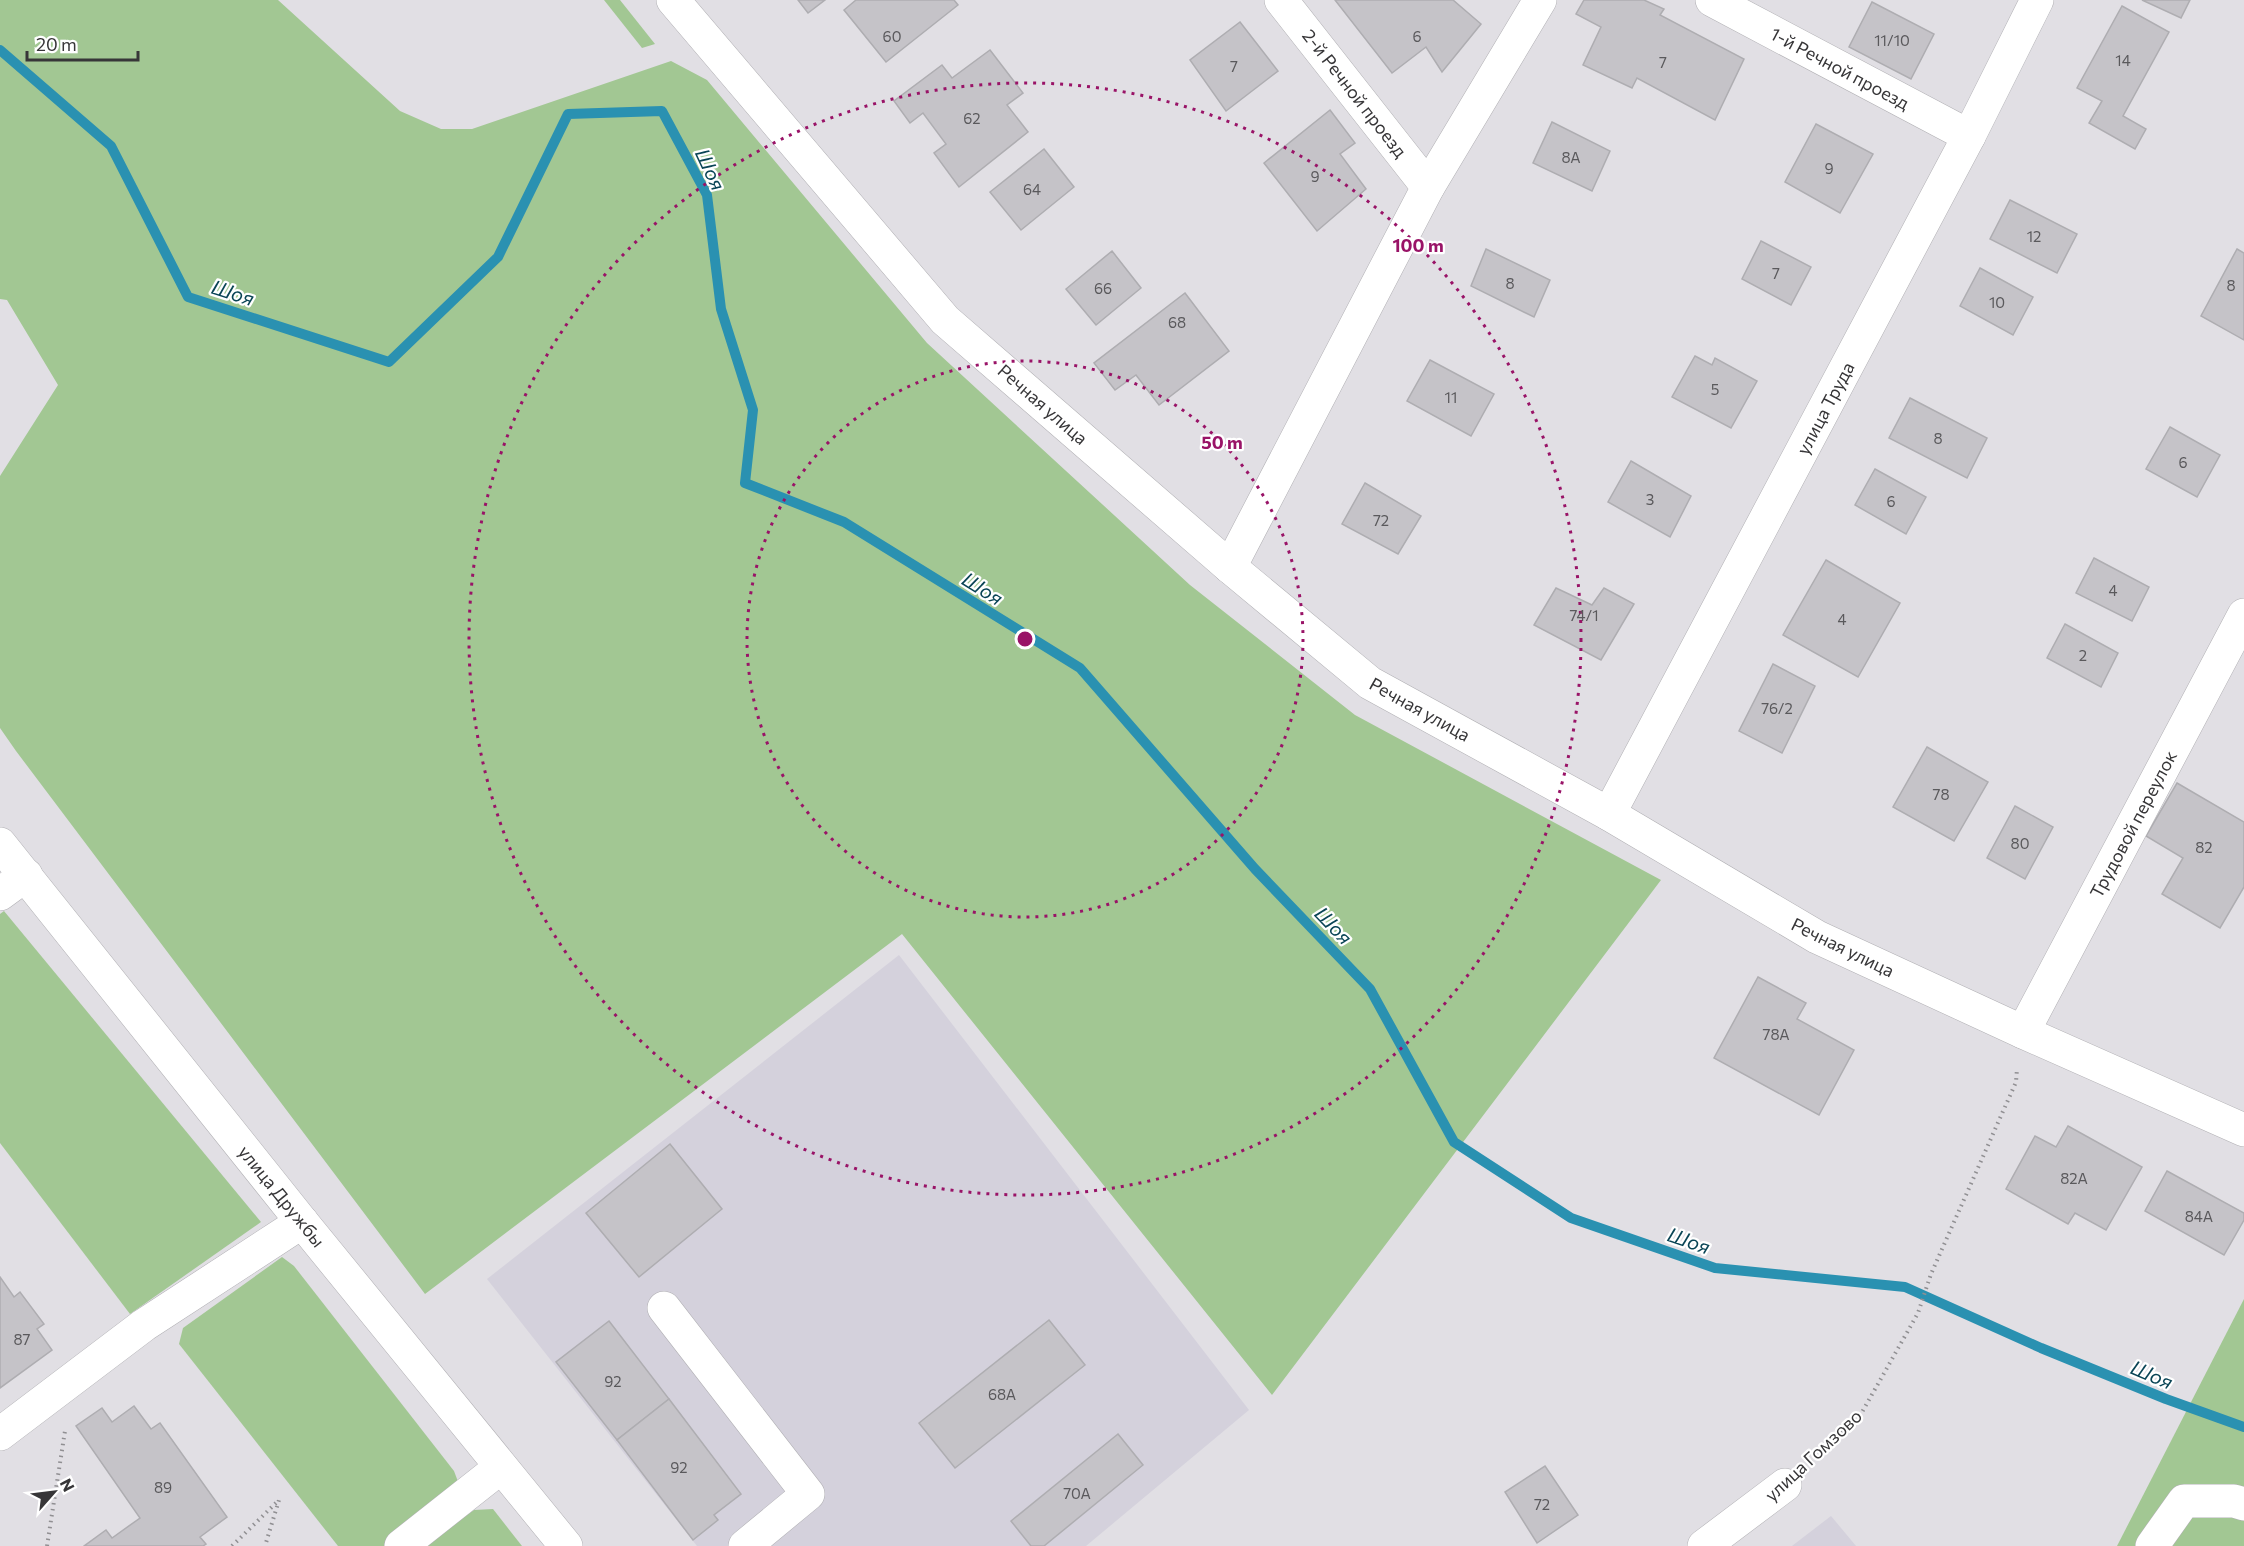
<svg xmlns="http://www.w3.org/2000/svg" width="2244" height="1546" viewBox="0 0 2244 1546" font-family="Commissioner,sans-serif">
<rect width="100%" height="100%" fill="#e1dfe4"/>
<g fill="#d4d1dc">
<path d="M899 955 1249 1410 1086 1546H697L487 1279Z"/>
<path d="M1831 1516 1856 1546H1792Z"/>
</g>
<g fill="#a2c793">
<path d="M0 0H278L400 111 441 129H472L671 61 707 80 927 343 1190 585 1355 715 1661 880 1272 1395 902 934 425 1294 16 751 0 728V476L58 385 7 300 0 299Z"/>
<path d="M604 0H620L655 44 642 48Z"/>
<path d="M4 911 261 1222 130 1314 0 1143V914Z"/>
<path d="M282 1257 294 1266 454 1471 460 1487 388 1546H338L179 1344 183 1328Z"/>
<path d="M2244 1299V1546H2117Z"/>
<path d="M493 1509 522 1546H422L474 1510Z"/>
</g>
<g fill="none" stroke-linecap="round" stroke-linejoin="round">
<path stroke="#2a91b1" stroke-width="10" d="M0 50 111 146 188 297 389 362 498 257 568 114 662 111 707 195 721 309 753 410 745 483 844 522 1080 668 1255 869 1370 989 1454 1142 1571 1218 1715 1268 1905 1287 2041 1348 2166 1399 2244 1427"/>
</g>
<g fill="#c5c3c8" stroke="#aeadb1" stroke-width="1.5">
<path d="M798 0H825L808 13Z"/>
<path d="M856 0H954L958 5 886 62 844 10Z"/>
<path d="M1335 0H1453L1481 24 1442 72 1426 47 1392 73Z"/>
<path d="M1584 0H1644L1664 9 1660 15 1744 59 1715 120 1637 78 1632 88 1583 65 1601 27 1576 14Z"/>
<path d="M2142 0H2190L2181 18Z"/>
<path d="M1872 2 1934 34 1911 79 1849 47Z"/>
<path d="M2122 6 2169 32 2123 116 2146 129 2135 149 2089 123 2102 101 2077 88Z"/>
<path d="M1240 22 1278 71 1226 111 1190 60Z"/>
<path d="M990 50 1023 93 1007 105 1028 132 959 187 934 153 946 144 923 113 910 123 894 101 942 65 952 78Z"/>
<path d="M1330 110 1355 143 1340 154 1366 189 1317 231 1264 163Z"/>
<path d="M1552 122 1610 151 1592 191 1533 163Z"/>
<path d="M1816 124 1873 154 1840 213 1785 182Z"/>
<path d="M1044 149 1074 187 1021 230 990 192Z"/>
<path d="M2010 200 2077 234 2057 273 1990 239Z"/>
<path d="M1761 241 1811 267 1791 305 1742 279Z"/>
<path d="M1486 249 1550 280 1534 317 1471 286Z"/>
<path d="M2237 249 2244 253V340L2201 316Z"/>
<path d="M1112 251 1141 288 1096 325 1066 289Z"/>
<path d="M1980 268 2033 297 2013 335 1960 306Z"/>
<path d="M1185 293 1229 351 1159 405 1136 375 1115 390 1094 363Z"/>
<path d="M1695 356 1712 365 1715 358 1757 381 1731 428 1672 397Z"/>
<path d="M1430 360 1494 394 1471 436 1407 401Z"/>
<path d="M1910 398 1987 438 1967 478 1889 438Z"/>
<path d="M2170 427 2220 455 2197 497 2146 469Z"/>
<path d="M1631 461 1691 496 1670 537 1608 502Z"/>
<path d="M1875 469 1926 497 1906 534 1855 505Z"/>
<path d="M1365 483 1421 516 1398 554 1342 524Z"/>
<path d="M2094 558 2149 587 2132 621 2076 593Z"/>
<path d="M1826 560 1900 603 1858 677 1783 635Z"/>
<path d="M1556 588 1592 605 1604 588 1634 604 1601 660 1534 625Z"/>
<path d="M2065 624 2118 653 2101 687 2047 658Z"/>
<path d="M1773 664 1815 686 1782 753 1739 731Z"/>
<path d="M1927 747 1988 782 1954 841 1893 807Z"/>
<path d="M2177 783 2244 822V887L2220 928 2162 894 2183 858 2146 836Z"/>
<path d="M2015 806 2053 827 2025 879 1987 858Z"/>
<path d="M1758 977 1806 1003 1797 1019 1854 1050 1819 1115 1714 1058Z"/>
<path d="M2068 1126 2142 1167 2106 1230 2075 1213 2068 1224 2006 1189 2035 1136 2056 1147Z"/>
<path d="M670 1144 722 1209 639 1277 586 1213Z"/>
<path d="M2167 1171 2244 1213V1220L2224 1255 2145 1211Z"/>
<path d="M0 1277 14 1297 20 1292 44 1324 37 1329 52 1350 0 1388Z"/>
<path d="M1049 1320 1085 1365 955 1468 919 1423Z"/>
<path d="M609 1321 669 1399 617 1440 556 1362Z"/>
<path d="M669 1399 741 1494 714 1515 718 1520 693 1540 617 1440Z"/>
<path d="M134 1406 151 1429 160 1423 227 1517 200 1537 206 1544 203 1546H84L106 1530 112 1538 140 1518 76 1426 102 1408 112 1422Z"/>
<path d="M1118 1434 1143 1465 1044 1546H1031L1011 1521Z"/>
<path d="M1545 1466 1578 1515 1537 1543 1505 1492Z"/>
</g>
<g fill="none" stroke-linecap="round" stroke-linejoin="round">
<defs>
<g id="minor">
<path d="M673 0 945 320 1230 567 1370 683 1609 814 1817 937 2023 1032 2244 1130"/>
<path d="M1281 0 1428 187"/>
<path d="M1712 0 1969 136"/>
<path d="M1230 567 1428 187 1540 0"/>
<path d="M1609 814 1969 136 2037 0"/>
<path d="M0 894 26 875"/>
<path d="M2023 1032 2244 615"/>
<path d="M664 1308 808 1494 745 1546"/>
<path d="M0 1434 144 1325 302 1222"/>
<path d="M401 1546 501 1467"/>
<path d="M1704 1546 1785 1485"/>
<path d="M2152 1546 2184 1501H2234L2244 1504"/>
</g>
<path id="major" d="M0 844 302 1222 566 1546"/>
</defs>
<use href="#minor" stroke="#b1b0b4" stroke-width="34"/>
<use href="#major" stroke="#b1b0b4" stroke-width="34"/>
<g stroke="#908f92" stroke-width="4" stroke-dasharray="1.5 4.5" stroke-linecap="butt">
<path d="M1811 1461 1861 1414 1918 1313 1931 1274 2016 1082 2017 1069"/>
<path d="M47 1546 65 1431"/>
<path d="M232 1546 279 1500 265 1546"/>
</g>
<use href="#minor" stroke="#fff" stroke-width="33"/>
<use href="#major" stroke="#fff" stroke-width="33"/>
</g>
<g fill="none" stroke="#991367" stroke-width="3" stroke-dasharray="3 6">
<circle cx="1025" cy="639" r="278"/>
<circle cx="1025" cy="639" r="556"/>
</g>
<g text-anchor="middle" dominant-baseline="central" stroke-width="4.5" stroke-linejoin="round" paint-order="stroke">
<g font-size="15" fill="#5a595c">
<text x="892" y="36">60</text>
<text x="1417" y="36">6</text>
<text x="1892" y="40">11/10</text>
<text x="2123" y="60">14</text>
<text x="1663" y="62">7</text>
<text x="1234" y="66">7</text>
<text x="972" y="118">62</text>
<text x="1571" y="157">8А</text>
<text x="1829" y="168">9</text>
<text x="1315" y="176">9</text>
<text x="1032" y="189">64</text>
<text x="2034" y="236">12</text>
<text x="1776" y="273">7</text>
<text x="1510" y="283">8</text>
<text x="2231" y="285">8</text>
<text x="1103" y="288">66</text>
<text x="1997" y="302">10</text>
<text x="1177" y="322">68</text>
<text x="1715" y="389">5</text>
<text x="1451" y="397">11</text>
<text x="1938" y="438">8</text>
<text x="2183" y="462">6</text>
<text x="1650" y="499">3</text>
<text x="1891" y="501">6</text>
<text x="1381" y="520">72</text>
<text x="2113" y="590">4</text>
<text x="1584" y="615">74/1</text>
<text x="1842" y="619">4</text>
<text x="2083" y="655">2</text>
<text x="1777" y="708">76/2</text>
<text x="1941" y="794">78</text>
<text x="2020" y="843">80</text>
<text x="2204" y="847">82</text>
<text x="1776" y="1034">78А</text>
<text x="2074" y="1178">82А</text>
<text x="2199" y="1216">84А</text>
<text x="22" y="1339">87</text>
<text x="613" y="1381">92</text>
<text x="1002" y="1394">68А</text>
<text x="679" y="1467">92</text>
<text x="163" y="1487">89</text>
<text x="1077" y="1493">70А</text>
<text x="1542" y="1504">72</text>
</g>
<g font-size="18" fill="#373638" stroke="#fff">
<text transform="translate(1840 68) rotate(28)">1-й Речной проезд</text>
<text transform="translate(1355 93) rotate(52)">2-й Речной проезд</text>
<text transform="translate(1043 404) rotate(41)">Речная улица</text>
<text transform="translate(1825 408) rotate(-62)">улица Труда</text>
<text transform="translate(1420 709) rotate(29)">Речная улица</text>
<text transform="translate(2133 824) rotate(-62)">Трудовой переулок</text>
<text transform="translate(1843 947) rotate(26)">Речная улица</text>
<text transform="translate(282 1196) rotate(51)">улица Дружбы</text>
<text transform="translate(1813 1455) rotate(-43)">улица Гомзово</text>
</g>
<g font-size="20" font-style="italic" fill="#094455" stroke="#fff">
<text transform="translate(711 169) rotate(65)">Шоя</text>
<text transform="translate(233 292) rotate(18)">Шоя</text>
<text transform="translate(983 588) rotate(32)">Шоя</text>
<text transform="translate(1334 925) rotate(46)">Шоя</text>
<text transform="translate(1689 1240) rotate(19)">Шоя</text>
<text transform="translate(2152 1374) rotate(23)">Шоя</text>
</g>
</g>
<circle cx="1025" cy="639" r="9" fill="#991367" stroke="#fff" stroke-width="3"/>
<g font-size="18" text-anchor="middle" font-weight="bold" fill="#991367" stroke="#fff" stroke-width="4.5" stroke-linejoin="round" paint-order="stroke">
<text x="1418" y="252">100 m</text>
<text x="1222" y="449">50 m</text>
</g>
<g transform="translate(54 1492) rotate(62)" stroke="#ffffff" stroke-width="4.5" paint-order="stroke">
<path d="M0-4.5L10 22L0 15L-10 22Z" fill="#373638"/>
<text y="-9" font-size="16" font-weight="bold" text-anchor="middle" fill="#373638">N</text>
</g>
<path d="M27 51v9h111v-9" fill="none" stroke="#373638" stroke-width="3"/>
<text x="36" y="51" font-size="18" fill="#373638" stroke="#ffffff" stroke-width="4.5" paint-order="stroke">20 m</text>
</svg>
